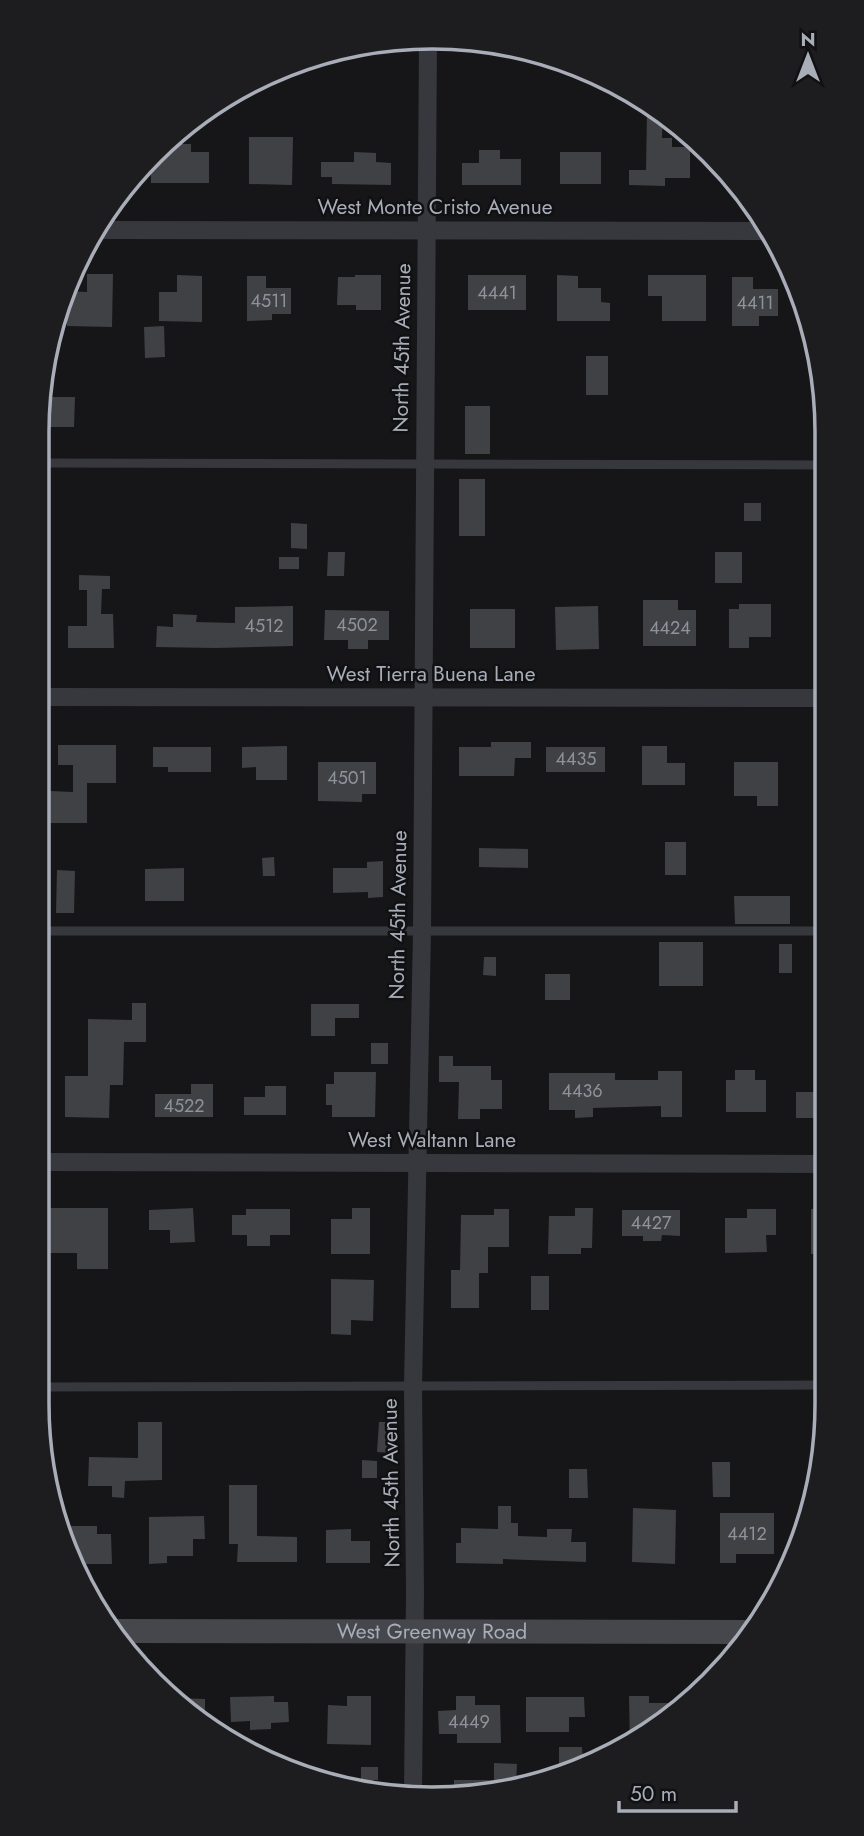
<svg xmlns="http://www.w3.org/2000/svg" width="864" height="1836" viewBox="0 0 864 1836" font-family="Jost,sans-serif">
<rect width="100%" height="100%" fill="#161618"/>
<g fill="#404145">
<path d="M647 110H658L663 113 662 138H672V147H690V178H665V186L629 185V170H646Z"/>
<path d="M249 137H293L292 185 249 184Z"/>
<path d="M166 144H191V152H209V183H151V154H162V147Z"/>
<path d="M479 150H500V159H521V185H462V163H479Z"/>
<path d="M354 152 376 153V162L391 163V185L332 184V177H321V162H354Z"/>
<rect x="560" y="152" width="41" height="32"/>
<path d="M87 274H113L112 327 67 326V315H60L65 291 87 292Z"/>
<path d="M177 275 202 276V322L159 321V292H177Z"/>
<path d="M355 275H381V310H356V305H337L338 277H355Z"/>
<rect x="468" y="275" width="58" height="35"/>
<path d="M557 275 578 276V288H601V302L610 303V321H557Z"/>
<path d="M648 275H706V321H662V296H648Z"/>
<path d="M247 276H266V288H291V314H272V320L247 321Z"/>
<path d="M732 277H753V289H778V316H759V326H732Z"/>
<path d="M164 326 165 357 145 358 144 327Z"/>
<rect x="586" y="356" width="22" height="39"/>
<path d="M50 397H75L74 427H50Z"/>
<rect x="465" y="406" width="25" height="48"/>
<rect x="459" y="479" width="26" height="57"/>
<rect x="744" y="503" width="17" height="18"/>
<path d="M291 523 307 524V549L291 548Z"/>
<path d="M328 552H345L344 576H327Z"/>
<rect x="715" y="552" width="27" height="31"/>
<rect x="279" y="557" width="20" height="12"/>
<path d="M79 575 110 576V589H102L101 614H113L114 648H68V626H87V590H79Z"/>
<path d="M643 600H678V610H696V646H643Z"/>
<path d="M739 604H771V637H749V648H729V609H739Z"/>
<path d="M293 606V646L215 648 156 647 157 626 173 627V614L197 615 196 622 235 623V607Z"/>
<path d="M598 606 599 649 556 650 555 607Z"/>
<rect x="470" y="609" width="45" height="39"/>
<path d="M325 610 389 611V640H368V649H348V640H324Z"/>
<path d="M491 742H531V758H515L514 776H459V747H491Z"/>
<path d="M58 745H116V783H87V823H50V791L73 792V765H58Z"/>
<path d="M287 746V780H256V767L242 768V747Z"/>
<path d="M642 746H667V763H685V785H642Z"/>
<path d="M153 747H211V772H168V767H153Z"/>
<rect x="546" y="747" width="59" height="25"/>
<path d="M318 762H376V794H362V802L318 801Z"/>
<path d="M734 762H778V806H757V796H734Z"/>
<rect x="665" y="842" width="21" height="33"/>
<path d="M479 848 528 849V868L479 867Z"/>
<path d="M274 857 275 876H263L262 858Z"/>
<path d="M383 861V897L368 898V892L333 893V868H367V862Z"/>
<path d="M184 868V901H145V869Z"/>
<path d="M57 870 75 871 74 913H56Z"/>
<path d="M734 896H790V924H735Z"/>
<rect x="659" y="942" width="44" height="44"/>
<rect x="779" y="944" width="13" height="29"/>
<path d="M484 957H496V976L483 975Z"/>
<rect x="545" y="974" width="25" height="26"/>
<path d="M132 1003H146V1042H124L123 1085H110L109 1118 65 1117V1076H88V1019L132 1020Z"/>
<path d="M311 1004H359V1018H335V1036H311Z"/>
<rect x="371" y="1043" width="17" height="21"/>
<path d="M439 1056H453V1066H491V1080H502V1109H480V1119H458L459 1082H439Z"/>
<path d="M735 1070H755V1080H766V1112H726V1080H735Z"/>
<path d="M658 1071H682V1117H661V1106L593 1108V1117L575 1118V1110H549V1073H615V1080H658Z"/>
<path d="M334 1072H376L375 1117H332V1105H326V1084H334Z"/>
<path d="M191 1084H213V1117H155V1094H191Z"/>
<path d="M265 1086H286V1115H244V1097H265Z"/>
<rect x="796" y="1092" width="30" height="26"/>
<path d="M49 1208H108V1269H77V1253H49Z"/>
<path d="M193 1208 195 1242 170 1243V1230H149V1210Z"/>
<path d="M352 1208H370V1254H331V1219H352Z"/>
<path d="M575 1208H593L592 1248H581V1254H548L549 1216H575Z"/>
<path d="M246 1209H290V1235H270V1246H247V1235H232V1215H246Z"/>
<path d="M494 1209H509V1247H488V1273H479V1308H451V1270H460L461 1215H494Z"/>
<path d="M747 1209H776V1235H766L767 1252 725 1253V1218H747Z"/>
<rect x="811" y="1209" width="16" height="45"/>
<path d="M622 1210H680V1236L662 1235 661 1241H643V1236H622Z"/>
<rect x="531" y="1276" width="18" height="34"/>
<path d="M331 1279 374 1280 373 1321 351 1320V1335L331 1334Z"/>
<path d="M138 1422H162V1480L125 1481 124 1498 112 1497V1486H88L89 1457 138 1458Z"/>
<path d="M379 1422H393L392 1453 377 1452Z"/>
<path d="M362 1460 377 1461V1478H362Z"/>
<path d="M712 1462H730V1497H713Z"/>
<path d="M569 1469H587L588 1498H569Z"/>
<path d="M229 1485H257V1536L297 1537V1562H237L238 1544H229Z"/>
<path d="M498 1506H511V1523H518V1536L547 1537V1529H572L571 1542H586V1562L503 1559V1564L456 1563V1543H461V1528L498 1529Z"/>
<path d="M633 1508 676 1510 675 1564 632 1562Z"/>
<path d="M720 1513H774V1554H736V1563H720Z"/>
<path d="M204 1516 205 1539H193V1556H167V1563L149 1564V1517Z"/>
<path d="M67 1526H97V1534H111L112 1564H77L68 1549Z"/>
<path d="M351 1529V1541H370V1563H326V1530Z"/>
<path d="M274 1696V1702H288L289 1722 271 1723V1729L250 1730V1721L231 1722 230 1697Z"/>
<path d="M347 1696H371V1745L327 1744 328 1705 347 1706Z"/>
<path d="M456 1696H475V1705H500L501 1743H457V1734H439L438 1711 456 1710Z"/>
<path d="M629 1696H649V1703H683L630 1746Z"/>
<path d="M526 1697H584L585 1717H569V1732H526Z"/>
<path d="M176 1698 205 1699V1722L188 1708Z"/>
<path d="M559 1747H582L583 1762 559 1768Z"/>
<path d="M494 1763 517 1764 516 1785H497V1791L484 1796 454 1795V1780H494Z"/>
<path d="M361 1767H378V1780H373V1792H361Z"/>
</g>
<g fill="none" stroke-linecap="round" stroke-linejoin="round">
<g stroke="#37383d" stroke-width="9">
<path d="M37 463 824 465"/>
<path d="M37 931H826"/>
<path d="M37 1387 827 1385"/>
</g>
<g stroke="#37383d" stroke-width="18">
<path d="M101 230 768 231"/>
<path d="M37 697 825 698"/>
<path d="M37 1162 826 1164"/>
<path d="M413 1794 415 1592 413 1387 422 931 428 37"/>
</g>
<path stroke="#45474d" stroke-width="24" id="s1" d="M115 1631 749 1632"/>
</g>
<g text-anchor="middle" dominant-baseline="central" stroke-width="5" stroke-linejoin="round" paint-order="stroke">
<g font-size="18" fill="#8e929b">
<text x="497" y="293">4441</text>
<text x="269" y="301">4511</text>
<text x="755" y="303">4411</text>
<text x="357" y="625">4502</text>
<text x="264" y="626">4512</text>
<text x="670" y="628">4424</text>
<text x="576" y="759">4435</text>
<text x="347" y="778">4501</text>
<text x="582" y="1091">4436</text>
<text x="184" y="1106">4522</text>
<text x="651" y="1223">4427</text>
<text x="747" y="1534">4412</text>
<text x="469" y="1722">4449</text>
</g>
<g font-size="21" fill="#a8adb8" stroke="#111113">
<text x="435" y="207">West Monte Cristo Avenue</text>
<text transform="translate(402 348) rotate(-89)">North 45th Avenue</text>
<text x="431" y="674">West Tierra Buena Lane</text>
<text transform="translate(398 915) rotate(-89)">North 45th Avenue</text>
<text x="432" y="1140">West Waltann Lane</text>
<text transform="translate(391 1483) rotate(-91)">North 45th Avenue</text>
<text stroke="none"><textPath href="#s1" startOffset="317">West Greenway Road</textPath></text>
</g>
</g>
<path d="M0 0H864V1836H0ZM432 49H432A383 383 0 0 1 815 432V1404A383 383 0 0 1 432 1787H432A383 383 0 0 1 49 1404V432A383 383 0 0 1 432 49Z" fill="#1d1d20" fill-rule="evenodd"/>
<path fill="none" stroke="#a8adb8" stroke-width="3.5" d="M432 49H432A383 383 0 0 1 815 432V1404A383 383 0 0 1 432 1787H432A383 383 0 0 1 49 1404V432A383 383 0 0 1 432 49Z"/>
<g transform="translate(808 56)" stroke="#111113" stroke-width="5" paint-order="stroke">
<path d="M0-5L12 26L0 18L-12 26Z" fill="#a8adb8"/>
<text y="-10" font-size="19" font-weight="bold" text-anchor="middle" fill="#a8adb8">N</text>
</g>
<path d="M619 1801v10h117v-10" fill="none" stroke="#a8adb8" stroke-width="3.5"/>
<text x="630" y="1801" font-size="21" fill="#a8adb8" stroke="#111113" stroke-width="5" paint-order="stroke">50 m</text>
</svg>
